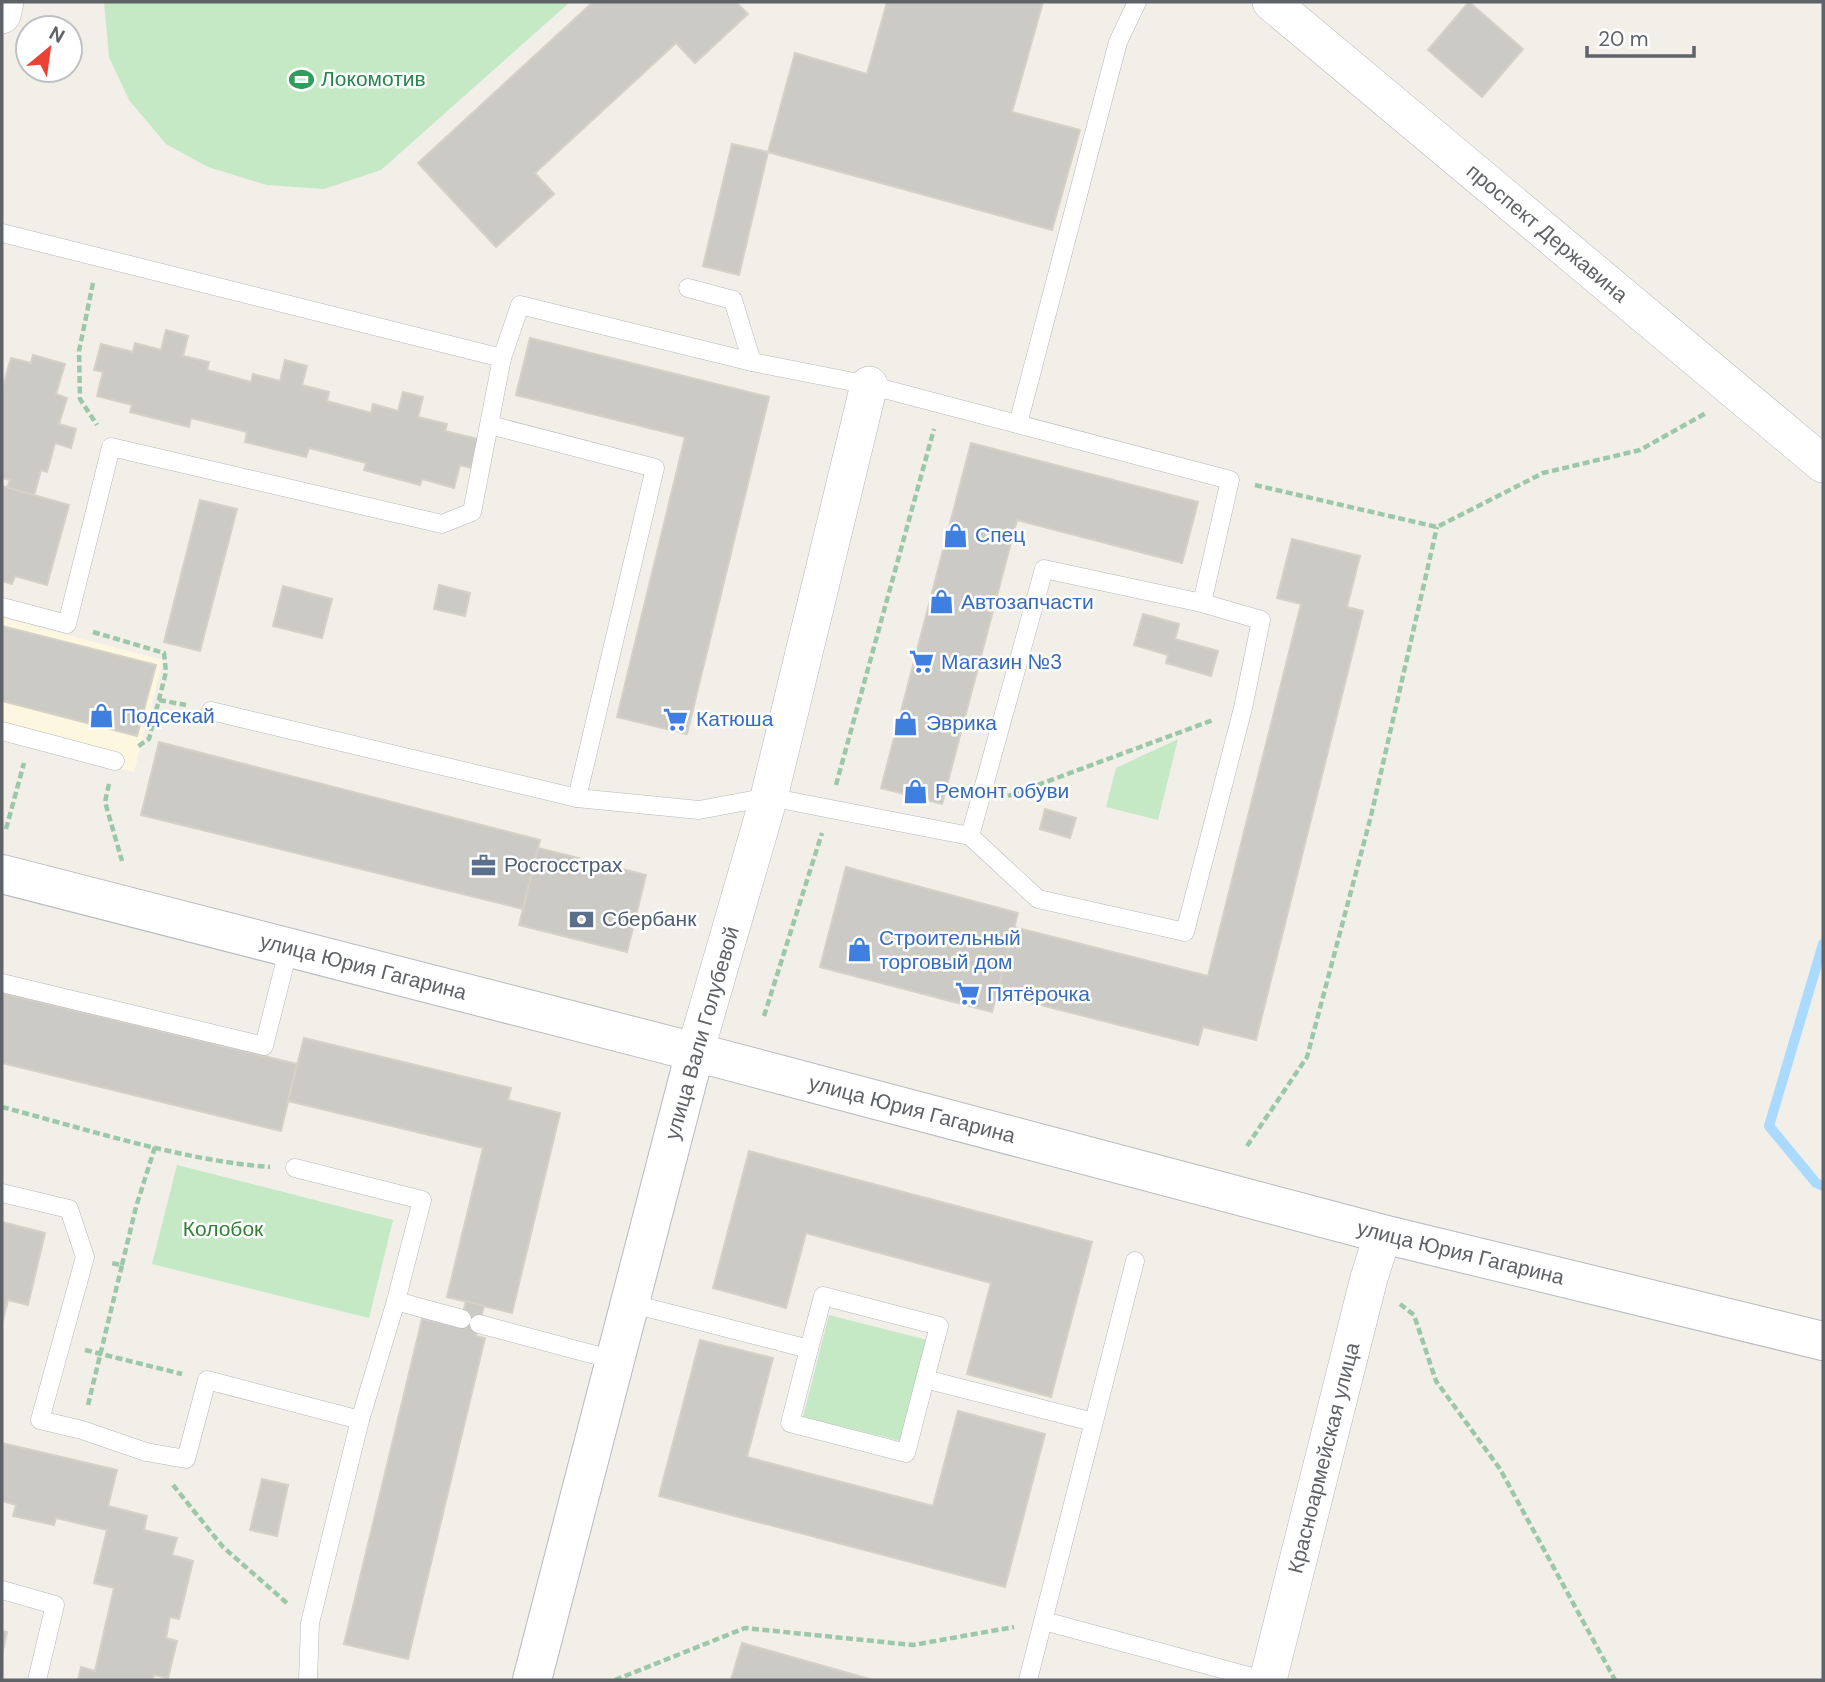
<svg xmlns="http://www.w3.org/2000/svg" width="1825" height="1682" viewBox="0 0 1825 1682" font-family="'DM Sans',sans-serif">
<rect width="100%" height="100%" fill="#f1efe8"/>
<path fill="#fef7e0" d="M2 618 163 660 134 772 2 738Z"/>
<g fill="#c5e8c5">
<path d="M104 2H570L381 170 324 189 267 185 208 167 166 144 129 100 109 57Z"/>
<path d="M1178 739 1158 820 1106 807 1116 768Z"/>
<path d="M177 1165 393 1220 369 1318 152 1264Z"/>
<path d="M829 1315 927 1340 901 1441 803 1417Z"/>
</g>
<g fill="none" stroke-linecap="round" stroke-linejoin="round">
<path stroke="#aadaff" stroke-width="10" d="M1823 944 1769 1126 1816 1183 1823 1186"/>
</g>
<g fill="#cccac5" stroke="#d6d1c6" stroke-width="2">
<path d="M593 2H736L748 14 695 63 676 43 535 173 554 194 496 247 418 163Z"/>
<path d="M887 2H1043L1012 112 1080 130 1052 230 768 152 795 53 867 74Z"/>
<path d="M1469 2 1523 49 1482 97 1428 50Z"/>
<path d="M732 144 768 152 739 275 703 266Z"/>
<path d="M166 330 188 336 183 356 209 362 207 370 251 382 253 374 280 381 285 360 307 366 302 385 329 392 327 401 371 413 373 404 398 411 403 392 423 397 418 417 447 424 445 431 478 439 471 468 460 465 454 488 422 479 420 485 364 470 366 463 309 448 306 457 245 442 247 432 191 418 189 427 130 412 132 405 97 396 103 372 94 370 101 344 133 352 135 343 161 350Z"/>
<path d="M530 338 769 397 687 734 617 717 685 437 516 395Z"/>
<path d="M33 355 65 364 56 394 67 398 59 424 76 429 71 448 55 443 47 472 41 470 34 496 7 488 10 480 2 478V390L11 358 31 363Z"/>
<path d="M971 443 1198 502 1182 563 1017 520 942 804 881 788Z"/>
<path d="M2 486 69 505 47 585 15 576 12 584 2 581Z"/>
<path d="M200 500 237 509 200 651 164 642Z"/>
<path d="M1292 539 1360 556 1347 607 1363 611 1256 1040 1203 1027 1198 1045 997 994 1014 927 1208 976 1301 604 1277 598Z"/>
<path d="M439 585 470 593 465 616 434 609Z"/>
<path d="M283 586 332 599 322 638 273 626Z"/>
<path d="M1143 614 1179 624 1175 639 1218 651 1211 676 1166 663 1168 655 1134 645Z"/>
<path d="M2 626 156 665 137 736 2 701Z"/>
<path d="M159 742 540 840 523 909 141 815Z"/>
<path d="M1045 809 1076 818 1070 838 1040 829Z"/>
<path d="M538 848 646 875 627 952 519 925Z"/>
<path d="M846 867 1018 913 992 1012 820 967Z"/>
<path d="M2 993 297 1064 281 1131 2 1063Z"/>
<path d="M304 1038 511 1088 508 1100 560 1113 512 1313 447 1297 483 1148 288 1101Z"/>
<path d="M749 1151 1092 1242 1051 1397 967 1374 991 1283 806 1233 786 1308 713 1288Z"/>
<path d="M2 1222 45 1233 28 1305 8 1300 2 1324Z"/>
<path d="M466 1301 484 1306 476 1336 485 1338 408 1659 344 1644 422 1319 460 1327Z"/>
<path d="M700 1340 773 1358 747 1457 933 1506 958 1411 1045 1434 1005 1587 659 1496Z"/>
<path d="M2 1443 117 1470 108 1506 147 1516 144 1530 177 1538 172 1555 193 1561 179 1619 170 1617 166 1638 177 1641 168 1678 154 1675 153 1680H78L81 1667 95 1671 114 1588 94 1583 107 1530 56 1518 54 1525 13 1516 16 1505 2 1501Z"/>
<path d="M262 1479 288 1485 277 1536 250 1530Z"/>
<path d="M2 1631 7 1632 2 1655Z"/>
<path d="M742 1643 873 1680H731Z"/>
</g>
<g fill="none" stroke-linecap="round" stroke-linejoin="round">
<defs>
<g id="lane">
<path d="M2 233 502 358 520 305 752 362 869 385 1230 480 1202 603 1044 569 970 836 769 797 699 810 577 798 211 711"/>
<path d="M688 288 733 300 752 362"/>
<path d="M1018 424 1118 42 1137 2"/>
<path d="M490 425 655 468 577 798"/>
<path d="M2 607 67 624 111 447 442 524 472 512 502 358"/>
<path d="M2 731 115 761"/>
<path d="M970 836 1038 899 1185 932 1243 708 1261 620 1202 603"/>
<path d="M2 983 264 1046 289 947"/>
<path d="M295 1168 422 1200 396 1301 360 1420 310 1623 308 1680"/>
<path d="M2 1193 69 1209 85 1257 40 1420 82 1430 146 1452 186 1459 207 1380 360 1420"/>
<path d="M396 1301 462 1319"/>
<path d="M629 1303 809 1349 823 1296 939 1326 925 1379 1093 1422"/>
<path d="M479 1324 614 1360"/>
<path d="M809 1349 790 1423 906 1453 925 1379"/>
<path d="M2 1590 55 1605 37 1680"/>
<path d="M1044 1621 1263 1680"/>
<path d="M1028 1680 1135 1261"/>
</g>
<g id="street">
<path id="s1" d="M1271 2 1823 464"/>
<path d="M2 15 5 2"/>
<path d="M695 1052 769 797 869 385"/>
<path id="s2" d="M1268 1680 1369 1278 1383 1234"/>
</g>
<g id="secondary">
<path id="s3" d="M2 874 695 1052 1383 1234 1823 1341"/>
<path d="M532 1680 695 1052"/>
</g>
</defs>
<use href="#lane" stroke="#b5b8bc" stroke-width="19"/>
<use href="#street" stroke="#b5b8bc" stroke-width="38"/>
<use href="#secondary" stroke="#b6babf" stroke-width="40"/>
<g stroke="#9cc7a9" stroke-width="4.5" stroke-dasharray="7 3.5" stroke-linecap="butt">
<path d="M93 283 79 351 80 399 97 425"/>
<path d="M1255 485 1437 527 1543 473 1640 450 1706 413"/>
<path d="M93 632 164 653 166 672 149 739 137 747"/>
<path d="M159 700 186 705"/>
<path d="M109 784 105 802 122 861"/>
<path d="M836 785 934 429"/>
<path d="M1008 796 1213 720"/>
<path d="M6 829 24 763"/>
<path d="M764 1016 822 833"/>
<path d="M2 1107C86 1129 184 1161 270 1167"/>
<path d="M1247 1146 1307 1057 1371 816 1437 527"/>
<path d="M122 1265 136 1207 155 1147"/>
<path d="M1400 1304 1414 1315 1436 1381 1500 1469 1615 1680"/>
<path d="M85 1350 182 1374"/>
<path d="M88 1405 122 1265 111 1263"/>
<path d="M173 1485 223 1547 288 1604"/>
<path d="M615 1680 745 1628 913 1645 1014 1627"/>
</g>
<use href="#lane" stroke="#fff" stroke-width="18"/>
<use href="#street" stroke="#fff" stroke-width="37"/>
<use href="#secondary" stroke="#fff" stroke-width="38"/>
</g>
<defs>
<symbol id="stadium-bare" viewBox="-9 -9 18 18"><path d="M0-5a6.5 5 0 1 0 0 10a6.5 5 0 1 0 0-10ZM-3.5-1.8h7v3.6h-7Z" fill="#2e9e5b" stroke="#fff" stroke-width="2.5" paint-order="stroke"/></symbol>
<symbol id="shop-bare" viewBox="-9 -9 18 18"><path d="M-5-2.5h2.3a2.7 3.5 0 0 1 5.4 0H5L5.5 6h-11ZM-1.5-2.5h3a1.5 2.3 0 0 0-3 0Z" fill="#3f7fe0" stroke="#fff" stroke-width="2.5" paint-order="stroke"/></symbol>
<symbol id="supermarket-bare" viewBox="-9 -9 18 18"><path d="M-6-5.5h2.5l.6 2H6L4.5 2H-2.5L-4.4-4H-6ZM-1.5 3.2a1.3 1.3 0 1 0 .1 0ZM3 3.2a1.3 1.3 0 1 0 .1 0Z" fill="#3f7fe0" stroke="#fff" stroke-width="2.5" paint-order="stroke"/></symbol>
<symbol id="office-bare" viewBox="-9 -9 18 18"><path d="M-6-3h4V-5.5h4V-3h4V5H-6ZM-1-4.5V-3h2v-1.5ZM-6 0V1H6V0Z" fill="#5c6f8a" stroke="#fff" stroke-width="2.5" paint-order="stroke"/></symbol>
<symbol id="bank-bare" viewBox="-9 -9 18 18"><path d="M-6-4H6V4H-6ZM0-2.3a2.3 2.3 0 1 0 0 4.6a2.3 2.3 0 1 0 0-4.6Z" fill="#5c6f8a" stroke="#fff" stroke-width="2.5" paint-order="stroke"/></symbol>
</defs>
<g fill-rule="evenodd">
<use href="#stadium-bare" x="284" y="62" width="35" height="35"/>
<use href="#shop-bare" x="938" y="518" width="35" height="35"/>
<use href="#shop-bare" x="924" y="584" width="35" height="35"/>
<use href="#supermarket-bare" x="904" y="644" width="35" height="35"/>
<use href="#shop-bare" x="84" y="698" width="35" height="35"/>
<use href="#supermarket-bare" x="658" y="702" width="35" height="35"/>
<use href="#shop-bare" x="888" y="706" width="35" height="35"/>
<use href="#shop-bare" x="898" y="774" width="35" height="35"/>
<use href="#office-bare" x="466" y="848" width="35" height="35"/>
<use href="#bank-bare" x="564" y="902" width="35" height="35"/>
<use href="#shop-bare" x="842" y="932" width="35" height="35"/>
<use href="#supermarket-bare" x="950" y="976" width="35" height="35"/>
</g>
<g text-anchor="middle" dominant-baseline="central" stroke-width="5" stroke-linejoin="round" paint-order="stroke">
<g font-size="21" fill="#27864d" stroke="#fff" text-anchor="start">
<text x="321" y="79">Локомотив</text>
</g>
<g font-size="21" fill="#5f6368" stroke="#fff">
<text stroke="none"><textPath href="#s1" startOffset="360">проспект Державина</textPath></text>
<text stroke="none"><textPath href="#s3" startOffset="373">улица Юрия Гагарина</textPath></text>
<text transform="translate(702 1033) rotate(-74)">улица Вали Голубевой</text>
<text stroke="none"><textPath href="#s3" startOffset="940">улица Юрия Гагарина</textPath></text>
<text stroke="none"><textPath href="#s3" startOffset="1507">улица Юрия Гагарина</textPath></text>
<text stroke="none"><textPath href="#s2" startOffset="229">Красноармейская улица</textPath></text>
</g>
<g font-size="21" fill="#366cbe" stroke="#fff" text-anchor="start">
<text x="975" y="535">Спец</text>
<text x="961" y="602">Автозапчасти</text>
<text x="941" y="662">Магазин №3</text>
<text x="121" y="716">Подсекай</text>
<text x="696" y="719">Катюша</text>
<text x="926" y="723">Эврика</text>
<text x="935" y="791">Ремонт обуви</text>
<text x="879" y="938">Строительный<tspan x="879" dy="24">торговый дом</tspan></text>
<text x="987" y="994">Пятёрочка</text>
</g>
<g font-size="21" fill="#4e5e75" stroke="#fff" text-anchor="start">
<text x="504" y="865">Росгосстрах</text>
<text x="602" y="919">Сбербанк</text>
</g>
<g font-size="21" fill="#348238" stroke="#fff">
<text x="223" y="1229">Колобок</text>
</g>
</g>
<rect width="1825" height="1682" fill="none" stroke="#5f6368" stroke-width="7"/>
<g transform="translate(49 49) rotate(29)"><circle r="33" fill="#ffffff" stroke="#bfc1c3" stroke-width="2"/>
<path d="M0-5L12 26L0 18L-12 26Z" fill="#ea4335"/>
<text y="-10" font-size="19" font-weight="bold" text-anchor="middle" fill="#5f6368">N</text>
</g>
<path d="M1587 46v10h107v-10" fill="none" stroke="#5f6368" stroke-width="3.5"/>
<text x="1598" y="46" font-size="21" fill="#5f6368" stroke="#ffffff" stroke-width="5" paint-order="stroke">20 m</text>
</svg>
